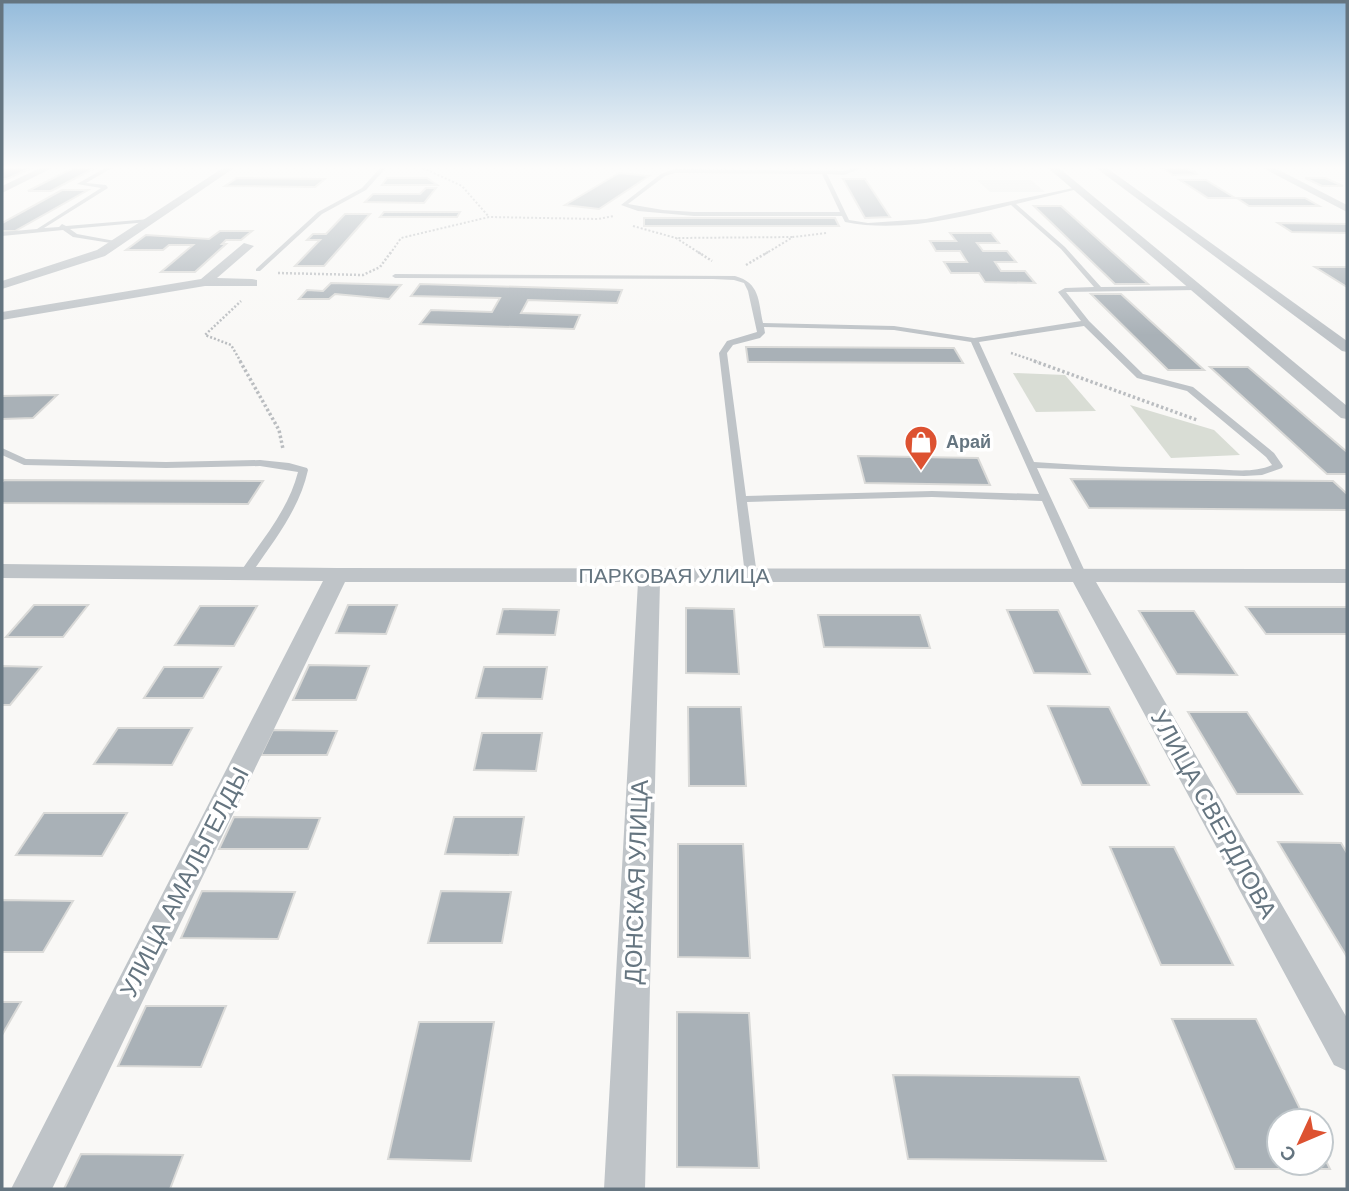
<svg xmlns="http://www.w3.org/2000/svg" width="1349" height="1191" viewBox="0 0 1349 1191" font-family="Arial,sans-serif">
<rect width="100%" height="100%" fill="#f9f8f6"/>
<path fill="#e9eae9" d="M977 180H1031L1045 192H990Z"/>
<g fill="#d9ddd5">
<path d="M1013 373 1065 375 1096 411 1036 412Z"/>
<path d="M1130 405 1214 430 1240 455 1171 458Z"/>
</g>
<g fill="#a9b1b7" stroke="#dadad8" stroke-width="2">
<path d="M31 168 7 179H2V169L4 168Z"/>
<path d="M73 168H95L51 191H28Z"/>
<path d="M1162 168H1186L1198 174 1173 175Z"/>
<path d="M619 173 649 176 599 209 565 205Z"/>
<path d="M237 178 325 179 315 187 225 186Z"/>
<path d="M387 178H427L437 185H382Z"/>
<path d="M1305 178H1325L1343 186H1322Z"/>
<path d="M843 179H865L890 217 865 218Z"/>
<path d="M1180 180H1206L1235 198H1208Z"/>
<path d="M426 188H436L424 203 365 202 373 194H420Z"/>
<path d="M62 190H88L15 231H2V223Z"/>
<path d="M1237 198H1305L1319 206H1249Z"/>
<path d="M1034 206H1061L1148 284H1115Z"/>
<path d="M384 212H460L457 217H380Z"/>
<path d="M345 214H370L324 266H295L320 240H307L313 234H326Z"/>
<path d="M644 218H835L839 226H644Z"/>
<path d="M1278 223 1347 224V233L1292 232Z"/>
<path d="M220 231H252L241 240H226L222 244H226L195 272H161L193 245H169L163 250H126L146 235 209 239Z"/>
<path d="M950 233H991L999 243H977L983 251H1007L1016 262H995L1001 271H1025L1035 283 985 282 979 273H951L944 262H967L960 251H936L930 241H956Z"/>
<path d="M1315 267H1347V287Z"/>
<path d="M331 283 401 285 389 299 335 294 329 299H299L307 290 323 291Z"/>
<path d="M420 284 622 290 617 303 528 300 521 313 580 315 574 329 420 324 431 310 492 312 500 298 411 296Z"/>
<path d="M1091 294H1121L1204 370H1168Z"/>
<path d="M746 347 954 348 963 363 748 362Z"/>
<path d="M1210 367H1248L1347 452V474H1327Z"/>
<path d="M57 395 33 418 2 419V396Z"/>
<path d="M858 456 978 458 990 485 865 483Z"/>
<path d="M1071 479 1333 481 1347 494V510L1089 508Z"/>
<path d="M4 480 263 481 248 504 2 503V482Z"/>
<path d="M34 605H88L63 637H6Z"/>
<path d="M348 605H397L386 634 336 633Z"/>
<path d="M200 606H257L234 646 175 645Z"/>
<path d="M1246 607H1347V634H1266Z"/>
<path d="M686 608 734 609 739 674 686 673Z"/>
<path d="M503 609 559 610 555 635 497 634Z"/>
<path d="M1007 610H1058L1090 674 1034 673Z"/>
<path d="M1139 611H1194L1237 675 1177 674Z"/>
<path d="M818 615H920L930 648 824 647Z"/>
<path d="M309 665 369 666 356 700H293Z"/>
<path d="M2 666 41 667 10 705H2Z"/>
<path d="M164 667H221L203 698H144Z"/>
<path d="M484 667H547L542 699 476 698Z"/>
<path d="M1048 706 1109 707 1149 785H1082Z"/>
<path d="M688 707H741L746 786H689Z"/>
<path d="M1188 712H1247L1302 794H1237Z"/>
<path d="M118 728H192L172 765 94 764Z"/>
<path d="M273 730 337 731 327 755H261Z"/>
<path d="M482 733H542L536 771 474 770Z"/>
<path d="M44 813H127L102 856 16 855Z"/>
<path d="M234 817 320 818 308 849H219Z"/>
<path d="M454 817H524L518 855 445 854Z"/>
<path d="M1278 842 1341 843 1347 853V957Z"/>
<path d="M678 844H743L750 958 678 957Z"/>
<path d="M1110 847H1174L1233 965H1161Z"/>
<path d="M202 891 295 892 278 939 181 938Z"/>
<path d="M441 891 511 892 502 943H428Z"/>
<path d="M2 900 73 901 43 952H2Z"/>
<path d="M2 1002H21L2 1035Z"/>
<path d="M146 1006H226L201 1067 118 1066Z"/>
<path d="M677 1012 749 1013 759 1168 677 1167Z"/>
<path d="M1172 1019H1256L1306 1121H1279V1163H1321V1151L1330 1169H1235Z"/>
<path d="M419 1022H494L471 1161 388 1159Z"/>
<path d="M893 1075 1079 1077 1106 1161 908 1159Z"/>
<path d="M81 1154 183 1155 170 1189H64Z"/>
</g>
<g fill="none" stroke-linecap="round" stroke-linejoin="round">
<g stroke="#babdc0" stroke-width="2" stroke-dasharray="2 2" stroke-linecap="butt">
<path d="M423 168 462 186 489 217"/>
<path d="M633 226 676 238"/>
<path d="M390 254 401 238 489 217 598 219 614 216"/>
<path d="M701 254 676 238 793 237"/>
<path d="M765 254 793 237 827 233"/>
</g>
<g stroke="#babdc0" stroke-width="2.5" stroke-dasharray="2 2" stroke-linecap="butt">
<path d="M698 252 712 261"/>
<path d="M746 265 768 252"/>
<path d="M278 273 363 275 380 267 391 252"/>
<path d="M1011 353 1038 362"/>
<path d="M241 362 231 345 205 335 241 301"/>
</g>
<g stroke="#babdc0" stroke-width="3.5" stroke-dasharray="2.5 2.5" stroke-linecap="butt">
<path d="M240 361 279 430 283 449"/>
<path d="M1034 361 1197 420"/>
</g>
<g fill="#bfc4c8" fill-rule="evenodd">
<path d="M105 168H112L86 183 106 185 108 188 44 228 59 227 62 224 66 226 150 219 148 222 70 229 77 234 115 241 118 243 117 244 73 237 63 230 2 236V232L37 229 101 188 77 184Z"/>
<path d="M380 168H386L366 190 322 214 260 271H256V269L318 212 362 188Z"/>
<path d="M854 168H862L844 175 827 174 849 220 868 223 926 219 1078 187V189L1016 204 1065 247 1101 287 1196 286 1200 288 1196 290 1066 292 1089 321 1143 374 1193 387 1274 453 1283 466 1282 468 1262 475 1244 476 1037 468 1087 576 1081 580 1075 576 1042 501 932 497 747 502 757 575 751 579 745 575 719 353 727 341 757 332 748 291 744 283 734 280 713 279 395 278 392 276 395 274 735 276C760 283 758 300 763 323L894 326 974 338 1081 321 1058 292 1065 288 1094 287 1061 249 1011 205C958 218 900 233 845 222L842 216H694L638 211 621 205 661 174 675 169 844 171ZM675 173 822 174 840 212H694L663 210 628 204 665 176ZM1084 326 1137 378 1187 391 1266 457 1272 465C1252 474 1229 469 1208 469 1150 468 1092 466 1034 462L979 342ZM764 327 894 330 971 342 1039 494 932 491 746 496 727 353 733 345 760 338 765 333Z"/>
<path d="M2 448 26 459 166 462 260 460 289 463 307 468 308 470C299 511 272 543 249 577L245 578 239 574C261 541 288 511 298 472L260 466 166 468 24 465 2 455Z"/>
</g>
<g fill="#bfc4c8" fill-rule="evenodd">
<path d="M40 168H52L2 193V186Z"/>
<path d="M223 168H234L105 256 2 289V281L97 250Z"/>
<path d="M1048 168H1059L1347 406V419L1341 418Z"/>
<path d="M1096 168H1107L1347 341V352L1342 351Z"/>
<path d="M1263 168H1275L1347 205V212Z"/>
<path d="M244 243 254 246 217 278 252 279 257 280V286H205L2 320V312L201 279Z"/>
<path d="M2 564 337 568 1347 569V583L1096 582 1347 1018V1071L1334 1065 1073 582H660L645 1189H604L638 582H345L52 1189H11L323 581 2 578Z"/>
</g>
</g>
<linearGradient id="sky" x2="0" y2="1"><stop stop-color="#94bbdb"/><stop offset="0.5" stop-color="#fcfcfb"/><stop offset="1" stop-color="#fcfcfb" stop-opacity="0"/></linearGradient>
<rect width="1349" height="335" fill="url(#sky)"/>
<defs>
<symbol id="shop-pin" viewBox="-11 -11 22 30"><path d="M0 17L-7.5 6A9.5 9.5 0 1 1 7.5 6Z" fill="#dd5231" stroke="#fff"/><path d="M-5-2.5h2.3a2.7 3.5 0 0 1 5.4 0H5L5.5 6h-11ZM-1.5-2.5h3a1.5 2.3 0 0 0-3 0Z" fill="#fff"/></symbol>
</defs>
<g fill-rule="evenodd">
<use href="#shop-pin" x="902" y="423" width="38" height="52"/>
</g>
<g text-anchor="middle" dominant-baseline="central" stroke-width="7" stroke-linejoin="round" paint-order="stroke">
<g font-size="18" font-weight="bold" fill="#657580" stroke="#fff" text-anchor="start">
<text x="946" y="442">Арай</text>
</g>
<g font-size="21" fill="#657580" stroke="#fff">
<text x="674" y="575">ПАРКОВАЯ УЛИЦА</text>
</g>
<g font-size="24" fill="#657580" stroke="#fff">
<text transform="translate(1214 814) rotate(61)">УЛИЦА СВЕРДЛОВА</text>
<text transform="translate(184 882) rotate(-63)">УЛИЦА АМАЛЬГЕЛДЫ</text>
<text transform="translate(636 882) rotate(-88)">ДОНСКАЯ УЛИЦА</text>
</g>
</g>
<rect width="1349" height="1191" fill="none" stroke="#657580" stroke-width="7"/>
<g transform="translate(1300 1142) rotate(226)"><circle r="33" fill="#ffffff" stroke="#c1c8cc" stroke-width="2"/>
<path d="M0-5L12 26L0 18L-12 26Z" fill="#dd5231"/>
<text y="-10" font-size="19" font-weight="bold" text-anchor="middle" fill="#657580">С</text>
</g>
</svg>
